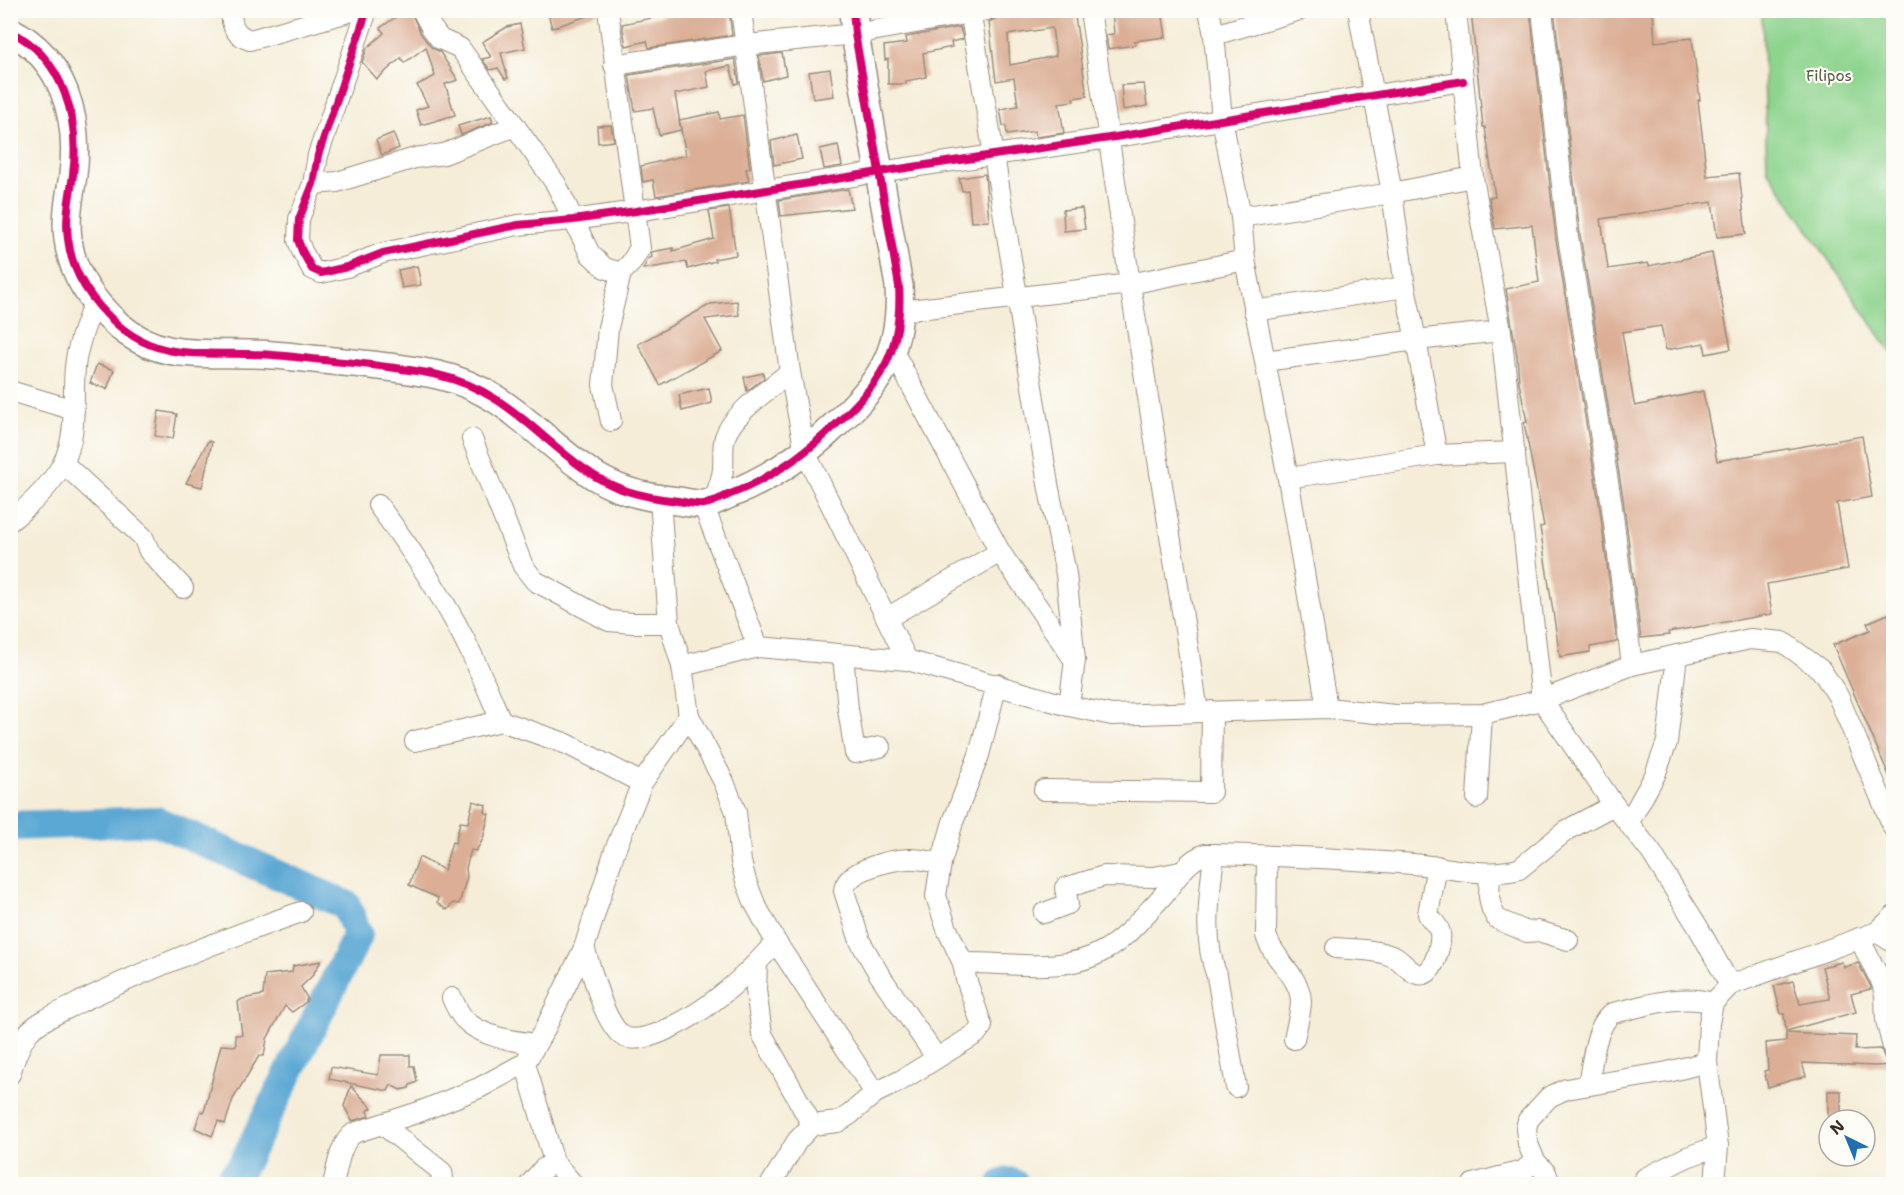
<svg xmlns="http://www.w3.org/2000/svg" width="1904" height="1195" viewBox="0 0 1904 1195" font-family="'Shantell Sans',sans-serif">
<rect width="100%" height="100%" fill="#fdfcf7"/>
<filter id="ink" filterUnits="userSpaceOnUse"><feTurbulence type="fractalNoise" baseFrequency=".0167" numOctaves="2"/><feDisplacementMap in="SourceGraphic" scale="12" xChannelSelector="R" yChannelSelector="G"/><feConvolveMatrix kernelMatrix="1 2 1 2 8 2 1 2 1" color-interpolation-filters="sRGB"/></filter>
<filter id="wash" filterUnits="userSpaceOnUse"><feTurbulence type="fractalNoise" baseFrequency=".008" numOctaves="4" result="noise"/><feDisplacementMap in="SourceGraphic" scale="24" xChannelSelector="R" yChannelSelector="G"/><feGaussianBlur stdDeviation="1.35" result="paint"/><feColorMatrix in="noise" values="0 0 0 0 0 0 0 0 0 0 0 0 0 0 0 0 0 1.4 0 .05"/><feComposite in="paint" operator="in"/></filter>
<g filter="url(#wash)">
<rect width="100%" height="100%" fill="#f5edd8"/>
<path fill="#8ed48e" stroke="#647f56" stroke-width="1.5" d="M1762 11H1893V355L1767 169Z"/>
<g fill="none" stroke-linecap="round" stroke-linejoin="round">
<g stroke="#5ba8d4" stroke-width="30">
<path d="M10 826 156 821 346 905 358 935 242 1166 226 1184"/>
<path d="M1003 1184 1009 1182 1014 1184"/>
</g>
</g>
<g id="blocks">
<g fill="#dbae95" fill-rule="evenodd">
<path d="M406 10H410L421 34 431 47 440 52 458 80 445 84 455 115 421 125 416 110 428 106 417 85 435 76 426 47 404 63 401 58 377 79 362 62 367 48 384 33 380 28Z"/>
<path d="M547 10H596V13L552 28Z"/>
<path d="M680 10H729L732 35 649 48 647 41 626 46 622 24 681 12Z"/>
<path d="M1026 10H1074L1087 96 1073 98 1074 101 1059 103 1064 133 1036 137 1035 131 1007 135 1006 126H1003L1000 109 1018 106 1014 78 996 81 989 22 995 19 999 12H1000L1001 15ZM1052 28 1056 56 1010 65 1008 35Z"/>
<path d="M1112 10H1162L1166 37 1134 41 1135 45 1108 49 1106 35 1114 34Z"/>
<path d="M1471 10H1530L1556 239 1599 502 1617 642 1590 647V652L1560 657 1540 527 1544 526 1524 423 1527 422 1519 382 1517 356 1506 289 1539 282 1532 225 1495 229 1489 197H1495L1485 127H1483Z"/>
<path d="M1554 10H1653L1655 42 1692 38 1700 100H1698L1707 176 1739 173 1746 234 1717 237 1712 202 1601 219 1608 269 1648 263 1649 266 1712 253 1731 349 1706 354 1704 343 1666 350 1661 326 1622 332 1634 403 1635 406 1703 391 1717 461 1862 436 1872 497 1837 503 1848 569 1767 584 1772 614 1668 632 1669 635 1641 638 1623 498 1580 235Z"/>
<path d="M520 24 525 48 501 53 508 78 505 79 498 68 490 70 482 59 491 57 482 42 507 27Z"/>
<path d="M960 27 963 39 951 42 952 47 923 53 926 77 906 81V84H888V59L885 60 884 46 907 43 906 37Z"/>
<path d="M782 53 786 75 763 81 759 56Z"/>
<path d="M735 59 739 83 735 84 730 66 706 71 709 87 675 94 681 130 659 135 653 108 635 111 629 75Z"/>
<path d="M830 69 834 96 813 99 809 72Z"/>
<path d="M1144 84 1147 106 1123 110 1121 85Z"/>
<path d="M719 112 720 119 743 115 750 168 746 169 749 181 656 196 653 180 643 182 641 166 686 155 679 120Z"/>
<path d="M491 116 493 122 461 135 458 126Z"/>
<path d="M611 125 614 141 598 143 597 126Z"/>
<path d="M393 133 399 148 382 155 376 140Z"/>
<path d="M797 135 802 159 774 165 771 141Z"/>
<path d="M838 145 842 166 824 169 820 149Z"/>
<path d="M985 174 989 221 971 222 968 190 962 191 959 178Z"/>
<path d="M848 189 852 208 781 216 779 200Z"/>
<path d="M729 208 736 255 714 259 715 261 688 269 686 262 643 269 648 259 652 257 651 252 673 248V251L714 239 709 211Z"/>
<path d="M1082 208 1085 229 1064 231 1063 210Z"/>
<path d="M417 266 421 285 402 288 398 270Z"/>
<path d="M737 301 739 315 705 319 722 351 660 385 638 344 711 304Z"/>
<path d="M97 364 114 370 107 389 90 383Z"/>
<path d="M763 373 764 378 747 391 744 377Z"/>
<path d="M709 388 712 403 682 411 679 395Z"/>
<path d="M159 411 177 414 173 439 155 436Z"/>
<path d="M208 441 212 442 202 487 186 483Z"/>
<path d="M1888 614 1893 627V785L1833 645 1870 630 1867 623Z"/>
<path d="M473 801 486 805 485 813 489 814 483 839 476 851 471 850 466 868 467 877 459 904 453 903 447 910 437 903 438 898 409 885 419 857 444 870 452 842 455 843 460 822 468 823Z"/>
<path d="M321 961 312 976 301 987 307 998 306 1002 292 1012 285 1006 267 1039 264 1056H259L233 1099 225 1124 218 1121 212 1136 195 1128 201 1111 204 1112 221 1045 236 1046 235 1035H242L238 1002 242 999 263 995 265 975 292 972 293 966Z"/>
<path d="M1842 962 1844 967 1858 963 1871 987V989L1851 994 1856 1012 1786 1031 1784 1014H1781L1774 986 1793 981 1800 1004 1830 999 1822 967Z"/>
<path d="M1786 1033 1856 1036 1855 1050 1881 1049 1885 1059 1892 1063V1065L1875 1066 1802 1063 1806 1076 1768 1087 1764 1071 1768 1070 1766 1043 1786 1041Z"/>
<path d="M381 1055H410V1066H414L417 1082 410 1085 409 1088 400 1090 391 1085 388 1091 329 1079 331 1067 378 1075Z"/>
<path d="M351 1086 372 1108 367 1111 369 1116 352 1121 344 1106Z"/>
<path d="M1828 1091H1841V1117L1828 1116Z"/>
</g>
</g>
</g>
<g filter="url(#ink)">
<use href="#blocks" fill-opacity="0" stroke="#988c7b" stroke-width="1.5"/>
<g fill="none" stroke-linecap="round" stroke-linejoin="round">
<defs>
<g id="street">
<path d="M231 10C231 26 235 35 250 40L356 10"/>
<path d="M367 10 318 155 313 184 299 219 298 240 302 251 312 269 321 273 347 267 383 253 518 225 573 220 636 211 879 172 1109 138 1463 81"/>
<path d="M422 10 431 27 440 39 460 48 556 184 590 254 605 268 621 273"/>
<path d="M608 10 640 248 631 263 621 273 608 328 603 385 611 421"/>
<path d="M741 10 790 372 805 452 907 660"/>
<path d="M970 10 1048 484 1066 574 1075 660 1069 706"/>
<path d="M1090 10 1130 284 1198 711"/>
<path d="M1209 10 1214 35 1222 119 1241 217 1245 260 1288 478 1327 708"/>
<path d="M1358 10 1392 193 1405 287 1416 340 1437 455"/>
<path d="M1456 10 1473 177 1501 331 1542 700 1614 805 1651 852 1698 927 1730 985 1877 932 1894 916"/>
<path d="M1542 10 1568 237 1611 500 1632 665"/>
<path d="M1214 35 1300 10"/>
<path d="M614 65 746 45 855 34 987 10"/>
<path d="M313 184 337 182 415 158 444 154 515 126"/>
<path d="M1241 217 1392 193 1473 177"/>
<path d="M901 311 1130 284 1245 260"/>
<path d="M1254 311 1405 287"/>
<path d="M893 351 1000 552 1073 658"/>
<path d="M1265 361 1416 340 1501 331"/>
<path d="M10 391 74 410"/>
<path d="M472 439 523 566 535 581 609 621 633 623H669"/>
<path d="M63 463 143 537 149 551 183 588"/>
<path d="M1288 478 1437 455 1515 452"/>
<path d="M660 499 669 623 682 666 689 716 724 782 736 812 741 862 746 881 755 904 776 942 875 1093"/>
<path d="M714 500C717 490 722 480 723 469 724 459 722 447 725 437 733 413 771 388 790 372"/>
<path d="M703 504 758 647"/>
<path d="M378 505C414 553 448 603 473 657 483 678 492 700 501 721"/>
<path d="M10 521C29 506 52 484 63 463 78 435 72 398 75 367 77 345 86 322 95 301"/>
<path d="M887 618 1000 552"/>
<path d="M843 655 848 709 855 753 880 747"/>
<path d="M682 666 758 647 907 660 1069 706 1112 715 1327 708 1395 715 1482 714 1542 700 1632 665 1750 639 1783 642 1821 670 1838 696 1894 829"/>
<path d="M415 741 501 721 567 744 642 783"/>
<path d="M1044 790 1211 792 1212 711"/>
<path d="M1477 798 1482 714"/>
<path d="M1629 822 1655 775 1667 742 1677 655"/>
<path d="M1214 854C1210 893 1202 939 1217 976L1236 1087"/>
<path d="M1267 857 1266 935C1272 959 1300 975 1301 1001 1301 1013 1296 1028 1294 1039"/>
<path d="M1490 873 1489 897 1492 910 1497 919 1527 932 1538 931 1568 940"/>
<path d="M1044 913 1068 904 1065 888 1104 876 1154 877 1180 872"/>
<path d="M1877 932 1894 943"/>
<path d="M1859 938 1882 983 1885 995 1886 1020 1894 1051"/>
<path d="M584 948C593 972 601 1014 619 1033 639 1054 702 1011 720 996 741 980 759 961 776 942"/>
<path d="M1336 948C1356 950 1378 949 1396 958 1404 963 1413 977 1424 974 1434 972 1442 942 1440 933 1439 925 1431 921 1428 914L1437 866"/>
<path d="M757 963 756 990 762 1034 812 1125"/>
<path d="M963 963C1006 962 1065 974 1103 951 1124 940 1141 919 1157 902 1174 885 1182 863 1205 854 1275 855 1345 859 1413 864 1448 867 1485 878 1519 869L1567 830 1614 805"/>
<path d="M452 998C455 1005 459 1013 464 1019 481 1037 513 1041 536 1044"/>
<path d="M936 1057 879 974 860 941 844 891C845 870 890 860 908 859 918 858 930 862 941 863"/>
<path d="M525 1063 554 1162 573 1184"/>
<path d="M10 1074C14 1060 19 1044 29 1032 39 1020 66 1010 80 1002 152 967 226 938 301 912"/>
<path d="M1588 1085C1592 1065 1595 1024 1613 1013 1645 1006 1680 993 1713 1003"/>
<path d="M382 1124 442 1172 443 1178 439 1184"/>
<path d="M1535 1161 1546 1173 1550 1184"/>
<path d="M1645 1178 1687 1157 1718 1146"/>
<path d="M333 1184C338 1167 339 1144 354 1133L419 1112 479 1088 525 1063 545 1029 584 948 615 850 642 783 689 716"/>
<path d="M530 1184 543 1169 554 1162"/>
<path d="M771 1184 797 1141 812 1125 838 1122 849 1115 875 1093 900 1081 976 1034 982 1026 966 979 963 963 947 929 936 896 941 863 953 822 979 755 997 684"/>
<path d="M1473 1184 1523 1171 1535 1161 1528 1144 1526 1129 1528 1120 1549 1097 1566 1089 1668 1072 1707 1062"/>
<path d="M1715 1184 1718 1146 1707 1062 1709 1023 1713 1003 1730 985"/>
</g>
<path id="secondary" d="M10 31C64 58 80 119 73 175 70 196 65 217 68 239 72 275 92 302 118 325 160 361 202 352 253 354 276 354 300 358 323 360 362 364 400 367 438 375 503 390 532 431 583 468 612 490 642 497 678 501 686 502 696 505 704 504 712 503 721 498 728 495 767 480 800 458 830 430 879 384 903 355 899 286L855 34 853 10"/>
</defs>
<use href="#street" stroke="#988c7b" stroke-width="22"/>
<use href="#secondary" stroke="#988c7b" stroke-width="30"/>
<use href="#street" stroke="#fff" stroke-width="20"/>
<use href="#secondary" stroke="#fff" stroke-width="27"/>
<defs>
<g id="cycleway">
<path d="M367 10 318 155 313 184 299 219 298 240 302 251 312 269 321 273 347 267 383 253 518 225 573 220 636 211 879 172 1109 138 1463 81"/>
<path d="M10 31C64 58 80 119 73 175 70 196 65 217 68 239 72 275 92 302 118 325 160 361 202 352 253 354 276 354 300 358 323 360 362 364 400 367 438 375 503 390 532 431 583 468 612 490 642 497 678 501 686 502 696 505 704 504 712 503 721 498 728 495 767 480 800 458 830 430 879 384 903 355 899 286L855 34 853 10"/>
</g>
</defs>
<use href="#cycleway" stroke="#fdfcf7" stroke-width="11"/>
<use href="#cycleway" stroke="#d6006c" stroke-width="8"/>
</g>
</g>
<g text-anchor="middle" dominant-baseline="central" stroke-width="4.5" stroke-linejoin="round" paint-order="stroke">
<g font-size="15" fill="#545d40" stroke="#fdfcf7">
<text x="1829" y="76">Filipos</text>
</g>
</g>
<rect width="1904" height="1195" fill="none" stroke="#fdfcf7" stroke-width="36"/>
<g transform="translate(1847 1138) rotate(317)"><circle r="28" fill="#fdfcf7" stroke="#afa8a0" stroke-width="1.5"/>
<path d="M0-4.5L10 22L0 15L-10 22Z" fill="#1f6fb2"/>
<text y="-9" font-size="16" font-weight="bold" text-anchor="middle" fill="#3b2a1e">N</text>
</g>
</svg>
